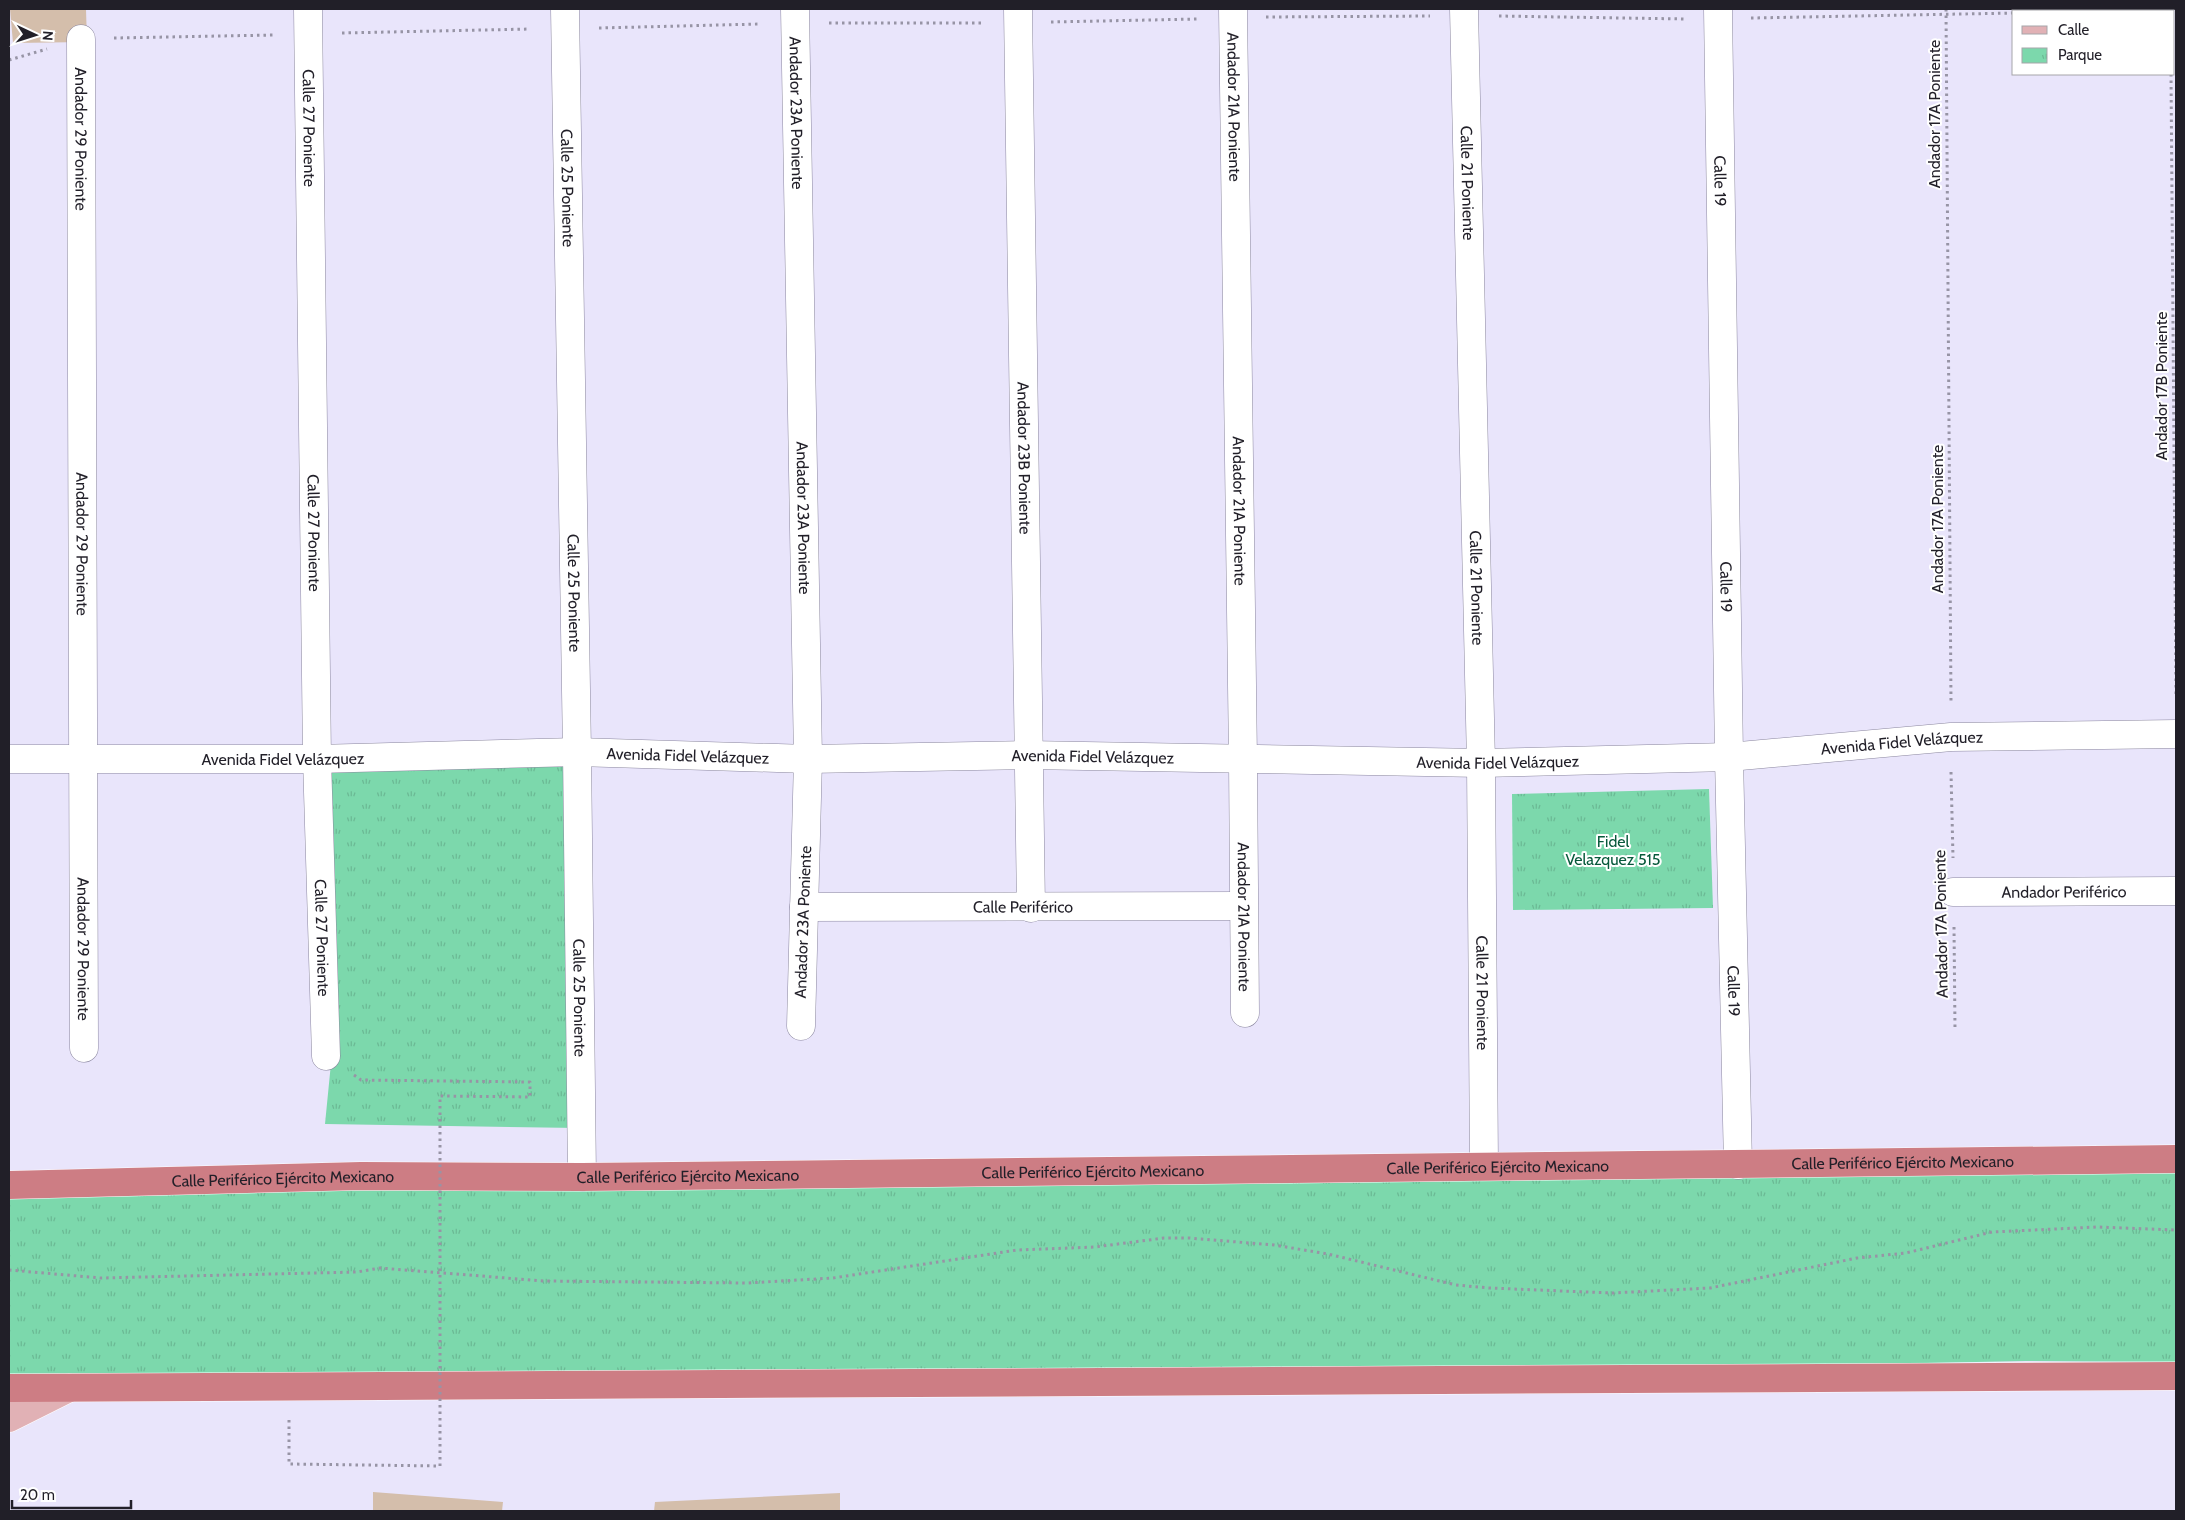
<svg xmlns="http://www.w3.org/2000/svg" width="2185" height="1520" viewBox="0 0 2185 1520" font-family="Cabin,sans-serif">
<defs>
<pattern id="park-tufts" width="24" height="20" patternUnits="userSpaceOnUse" patternTransform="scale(1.25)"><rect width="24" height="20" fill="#7cd8ac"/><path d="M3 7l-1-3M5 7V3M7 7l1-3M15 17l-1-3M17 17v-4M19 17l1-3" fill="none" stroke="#6bb994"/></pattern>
</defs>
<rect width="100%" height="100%" fill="#e9e5fb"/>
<g fill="url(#park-tufts)">
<path d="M573 755 579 1128 325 1124 332 1053 323 762Z"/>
<path d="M1709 789 1713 908 1513 910 1512 794Z"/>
<path d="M2176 1161V1362L2026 1361 1522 1371 9 1378V1196L292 1186Z"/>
</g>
<g fill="#d4beab">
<path d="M10 9H86L87 42 13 43Z"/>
<path d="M373 1492 503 1502 502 1511H373Z"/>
<path d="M840 1493V1511H654L655 1502Z"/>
</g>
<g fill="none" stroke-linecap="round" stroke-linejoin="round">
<defs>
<g id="street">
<path id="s1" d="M308 9 317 759 326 1056"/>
<path id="s2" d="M565 9 577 752 582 1177"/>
<path id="s3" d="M795 9 808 759 801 1026"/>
<path id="s4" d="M1018 9 1031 908"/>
<path id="s5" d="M1233 9 1243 760 1245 1013"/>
<path id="s6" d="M1464 9 1481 763 1484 1166"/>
<path id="s7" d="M1718 9 1729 757 1738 1165"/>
<path id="s8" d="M81 39 84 1048"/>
<path id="s9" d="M9 759H317L577 752 808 759 1027 755 1481 763 1729 757 1951 737 2176 734"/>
<path id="s10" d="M1953 892 2176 891"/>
<path id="s11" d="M804 907 1243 906"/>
</g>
<path id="primary" d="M9 1418 69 1388"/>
<g id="highway">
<path id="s12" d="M9 1185 361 1176 582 1177 2176 1159"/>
<path d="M9 1388 2176 1376"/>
</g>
</defs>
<use href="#street" stroke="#8b879f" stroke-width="29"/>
<use href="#primary" stroke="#fff" stroke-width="29"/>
<use href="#highway" stroke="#fff" stroke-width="29"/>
<g stroke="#9794a5" stroke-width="3" stroke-dasharray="2.5 4" stroke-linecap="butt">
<path d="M1946 9 1951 703"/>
<path d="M2165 11H2176"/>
<path d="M1499 16 1685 19"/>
<path d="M1266 17 1430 16"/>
<path d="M1751 18 2014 13"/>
<path d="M1051 22 1198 19"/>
<path d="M829 23H983"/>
<path d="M599 28 760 24"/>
<path d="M342 33 530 29"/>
<path d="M114 38 273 35"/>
<path d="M9 60 47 49"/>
<path d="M2171 74 2176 698"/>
<path d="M1951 772 1953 858"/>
<path d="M1954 927 1955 1029"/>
<path d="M354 1075 361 1080 530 1082V1097L440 1096"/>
<path d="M9 1270 101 1278 357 1272 380 1268 544 1281 747 1283 833 1278 1017 1250 1095 1247 1164 1238H1189L1274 1245 1328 1254 1456 1285 1489 1288 1612 1293 1710 1288 1857 1258 1906 1253 1992 1232 2097 1227 2176 1230"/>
<path d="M289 1420V1464L440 1466"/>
</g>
<use href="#street" stroke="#fff" stroke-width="28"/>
<use href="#primary" stroke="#e1b1b5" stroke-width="28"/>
<use href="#highway" stroke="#cd7d84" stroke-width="28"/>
<path stroke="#9794a5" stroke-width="3" stroke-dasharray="2.5 4" stroke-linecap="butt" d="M440 1466V1096"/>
</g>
<g text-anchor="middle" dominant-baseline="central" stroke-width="4" stroke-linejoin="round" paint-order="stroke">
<g font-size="16" fill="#211f28" stroke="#fff">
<text stroke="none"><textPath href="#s5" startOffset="98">Andador 21A Poniente</textPath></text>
<text stroke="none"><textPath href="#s3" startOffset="104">Andador 23A Poniente</textPath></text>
<text transform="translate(1934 114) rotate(-90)">Andador 17A Poniente</text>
<text stroke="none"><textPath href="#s1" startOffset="119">Calle 27 Poniente</textPath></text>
<text stroke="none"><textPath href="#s8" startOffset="100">Andador 29 Poniente</textPath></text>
<text stroke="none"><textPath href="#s7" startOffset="172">Calle 19</textPath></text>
<text stroke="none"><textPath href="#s6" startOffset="174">Calle 21 Poniente</textPath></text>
<text stroke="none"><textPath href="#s2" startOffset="179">Calle 25 Poniente</textPath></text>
<text transform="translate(2161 386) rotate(-90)">Andador 17B Poniente</text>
<text stroke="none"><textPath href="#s4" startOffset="449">Andador 23B Poniente</textPath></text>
<text stroke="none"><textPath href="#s5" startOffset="502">Andador 21A Poniente</textPath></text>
<text stroke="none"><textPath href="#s3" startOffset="509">Andador 23A Poniente</textPath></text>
<text transform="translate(1937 519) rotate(-90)">Andador 17A Poniente</text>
<text stroke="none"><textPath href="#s1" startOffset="524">Calle 27 Poniente</textPath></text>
<text stroke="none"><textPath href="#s8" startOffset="505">Andador 29 Poniente</textPath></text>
<text stroke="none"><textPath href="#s7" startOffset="578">Calle 19</textPath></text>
<text stroke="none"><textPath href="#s6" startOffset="579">Calle 21 Poniente</textPath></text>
<text stroke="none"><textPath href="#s2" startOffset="584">Calle 25 Poniente</textPath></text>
<text stroke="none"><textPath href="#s9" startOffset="1894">Avenida Fidel Velázquez</textPath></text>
<text stroke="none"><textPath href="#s9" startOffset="679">Avenida Fidel Velázquez</textPath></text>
<text stroke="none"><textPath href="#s9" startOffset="1084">Avenida Fidel Velázquez</textPath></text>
<text stroke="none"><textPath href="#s9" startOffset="274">Avenida Fidel Velázquez</textPath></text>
<text stroke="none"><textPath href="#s9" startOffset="1489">Avenida Fidel Velázquez</textPath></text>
<text stroke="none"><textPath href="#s10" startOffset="111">Andador Periférico</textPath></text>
<text stroke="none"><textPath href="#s11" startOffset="219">Calle Periférico</textPath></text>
<text stroke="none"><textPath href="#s5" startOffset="908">Andador 21A Poniente</textPath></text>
<text transform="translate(803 922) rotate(-88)">Andador 23A Poniente</text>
<text transform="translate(1941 924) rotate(-91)">Andador 17A Poniente</text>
<text stroke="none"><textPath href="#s1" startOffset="929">Calle 27 Poniente</textPath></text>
<text stroke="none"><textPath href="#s8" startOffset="910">Andador 29 Poniente</textPath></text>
<text stroke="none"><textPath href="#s6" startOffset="984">Calle 21 Poniente</textPath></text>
<text stroke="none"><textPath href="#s7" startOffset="982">Calle 19</textPath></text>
<text stroke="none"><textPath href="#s2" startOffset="989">Calle 25 Poniente</textPath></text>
<text stroke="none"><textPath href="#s12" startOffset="1894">Calle Periférico Ejército Mexicano</textPath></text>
<text stroke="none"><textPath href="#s12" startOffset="1489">Calle Periférico Ejército Mexicano</textPath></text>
<text stroke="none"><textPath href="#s12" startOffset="1084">Calle Periférico Ejército Mexicano</textPath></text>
<text stroke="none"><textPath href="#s12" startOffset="679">Calle Periférico Ejército Mexicano</textPath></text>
<text stroke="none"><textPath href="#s12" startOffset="274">Calle Periférico Ejército Mexicano</textPath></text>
</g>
<g font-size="16" fill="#07593b" stroke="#fff">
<text x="1613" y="841">Fidel<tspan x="1613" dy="18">Velazquez 515</tspan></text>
</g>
</g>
<rect width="2185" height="1520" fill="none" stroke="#211f28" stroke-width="20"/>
<rect x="2012" y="10" width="162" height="65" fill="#ffffff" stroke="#a6a5a9"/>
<rect x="2022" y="26" width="25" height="8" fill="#e1b1b5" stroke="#a6a5a9"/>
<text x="2058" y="35" font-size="15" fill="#211f28">Calle</text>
<rect x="2022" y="48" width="25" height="15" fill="url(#park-tufts)" stroke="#a6a5a9"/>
<text x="2058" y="60" font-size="15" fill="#211f28">Parque</text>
<g transform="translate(35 35) rotate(94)" stroke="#ffffff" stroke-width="4" paint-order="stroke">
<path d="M0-4L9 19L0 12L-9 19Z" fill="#211f28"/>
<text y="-8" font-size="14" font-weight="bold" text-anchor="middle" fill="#211f28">N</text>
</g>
<path d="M12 1500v8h119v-8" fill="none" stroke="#211f28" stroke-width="2.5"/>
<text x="20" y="1500" font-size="15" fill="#211f28" stroke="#ffffff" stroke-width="4" paint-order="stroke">20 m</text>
</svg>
